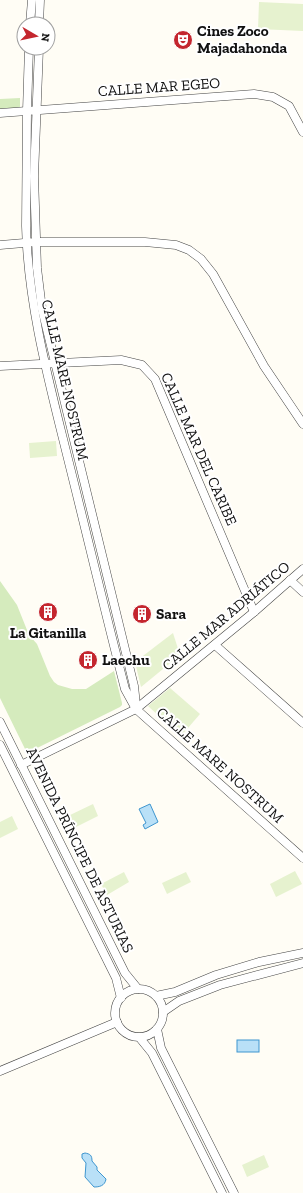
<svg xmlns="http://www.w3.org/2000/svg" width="303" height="1193" viewBox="0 0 303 1193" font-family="'Zilla Slab',serif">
<rect width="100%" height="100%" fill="#fffdf5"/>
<g fill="#d5ebbd">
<path d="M20 98V108L0 109V99Z"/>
<path d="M0 581 17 605 29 635 37 644 50 676 54 682 58 685 72 689H86L114 671 122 703V705L120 707 27 753 0 698Z"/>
</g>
<g fill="#e6f2cf">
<path d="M259 2 303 4V31L258 29Z"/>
<path d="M56 441 57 456 30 458 29 443Z"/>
<path d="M173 633 180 655 141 687 135 662Z"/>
<path d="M170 688 200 714 181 736 148 706Z"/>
<path d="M93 804 98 816 74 828 68 816Z"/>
<path d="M12 816 18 829 0 838V822Z"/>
<path d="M295 871 302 884 276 897 270 884Z"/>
<path d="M124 872 129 882 107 895 101 884Z"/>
<path d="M186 872 191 882 167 894 162 883Z"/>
<path d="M264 1155 269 1167 247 1177 242 1165Z"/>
</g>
<g fill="#b9e0f7" stroke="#3f96cf">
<path d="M150 804 158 822 145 829 143 825 146 823 139 809Z"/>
<rect x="237" y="1040" width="22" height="12"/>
<path d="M85 1153C90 1154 92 1155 92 1161L97 1167V1170L106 1179C105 1186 99 1187 94 1187L85 1177 86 1163 82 1158V1154Z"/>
</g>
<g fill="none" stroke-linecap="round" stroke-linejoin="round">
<defs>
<g id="minor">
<path d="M30 24 32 0"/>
<path d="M39 24 40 0"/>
<path d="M29 48 27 111 26 226C28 305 49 382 68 459 87 535 105 612 125 689L136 709 303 858"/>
<path d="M39 48 34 176 37 268 42 309 134 686 136 705"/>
<path d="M0 113 254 94 273 97 289 106 303 132"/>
<path d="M0 245 36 242H145L176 245 189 250 201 259 213 274 264 366 303 424"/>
<path d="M0 366 121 360 142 365 155 379 254 612"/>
<path d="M290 580 303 592"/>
<path d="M215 645 303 723"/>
<path d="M0 722 125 973 138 989"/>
<path d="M0 745 116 978 121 998"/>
<path d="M21 765 136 709 254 612 303 569"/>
<circle cx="139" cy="1013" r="24"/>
<path d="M156 996 175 992 216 975 259 962 303 953"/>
<path d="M163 1012 179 1001 220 985 303 963"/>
<path d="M157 1029 161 1048 234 1193"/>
<path d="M139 1037 152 1053 222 1193"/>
<path d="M0 1071 117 1022"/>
</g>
</defs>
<use href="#minor" stroke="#444" stroke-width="9"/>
<use href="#minor" stroke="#fff" stroke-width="8"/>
</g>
<defs>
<symbol id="theatre-disc" viewBox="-11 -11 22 22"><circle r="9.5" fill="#c4262e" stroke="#fff"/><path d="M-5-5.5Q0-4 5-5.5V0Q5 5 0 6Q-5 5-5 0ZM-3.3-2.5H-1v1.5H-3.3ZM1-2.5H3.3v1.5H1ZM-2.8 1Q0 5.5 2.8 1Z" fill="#fff"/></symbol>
<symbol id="building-disc" viewBox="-11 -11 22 22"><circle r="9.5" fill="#c4262e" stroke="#fff"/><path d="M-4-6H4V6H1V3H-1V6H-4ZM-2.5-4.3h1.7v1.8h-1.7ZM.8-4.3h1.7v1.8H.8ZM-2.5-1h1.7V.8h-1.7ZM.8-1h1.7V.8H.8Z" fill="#fff"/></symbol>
</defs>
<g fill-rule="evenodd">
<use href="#theatre-disc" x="172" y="29" width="22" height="22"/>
<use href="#building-disc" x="37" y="601" width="22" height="22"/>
<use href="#building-disc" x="131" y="603" width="22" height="22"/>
<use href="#building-disc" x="77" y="649" width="22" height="22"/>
</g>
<g text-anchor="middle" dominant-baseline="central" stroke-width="4" stroke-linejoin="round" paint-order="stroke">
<g font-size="15" font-weight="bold" fill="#111" stroke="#fff" text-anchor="start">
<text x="197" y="31">Cines Zoco<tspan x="197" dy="17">Majadahonda</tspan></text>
<text x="156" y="614">Sara</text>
<text x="48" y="633" text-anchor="middle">La Gitanilla</text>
<text x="102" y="660">Laechu</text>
</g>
<g font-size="15" fill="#111" stroke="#fff">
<text transform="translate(159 87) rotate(-4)">CALLE MAR EGEO</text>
<text transform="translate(65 380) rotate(77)">CALLE MARE NOSTRUM</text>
<text transform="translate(199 449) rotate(66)">CALLE MAR DEL CARIBE</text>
<text transform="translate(226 616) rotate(-40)">CALLE MAR ADRIÁTICO</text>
<text transform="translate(220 765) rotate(42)">CALLE MARE NOSTRUM</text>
<text transform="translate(80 850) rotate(64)">AVENIDA PRÍNCIPE DE ASTURIAS</text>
</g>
</g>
<g transform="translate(36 36) rotate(99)"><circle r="19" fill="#ffffff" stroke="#a0a0a0"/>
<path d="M0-3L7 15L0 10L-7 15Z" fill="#c4262e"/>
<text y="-6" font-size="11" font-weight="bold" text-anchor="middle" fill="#111111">N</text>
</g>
</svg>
